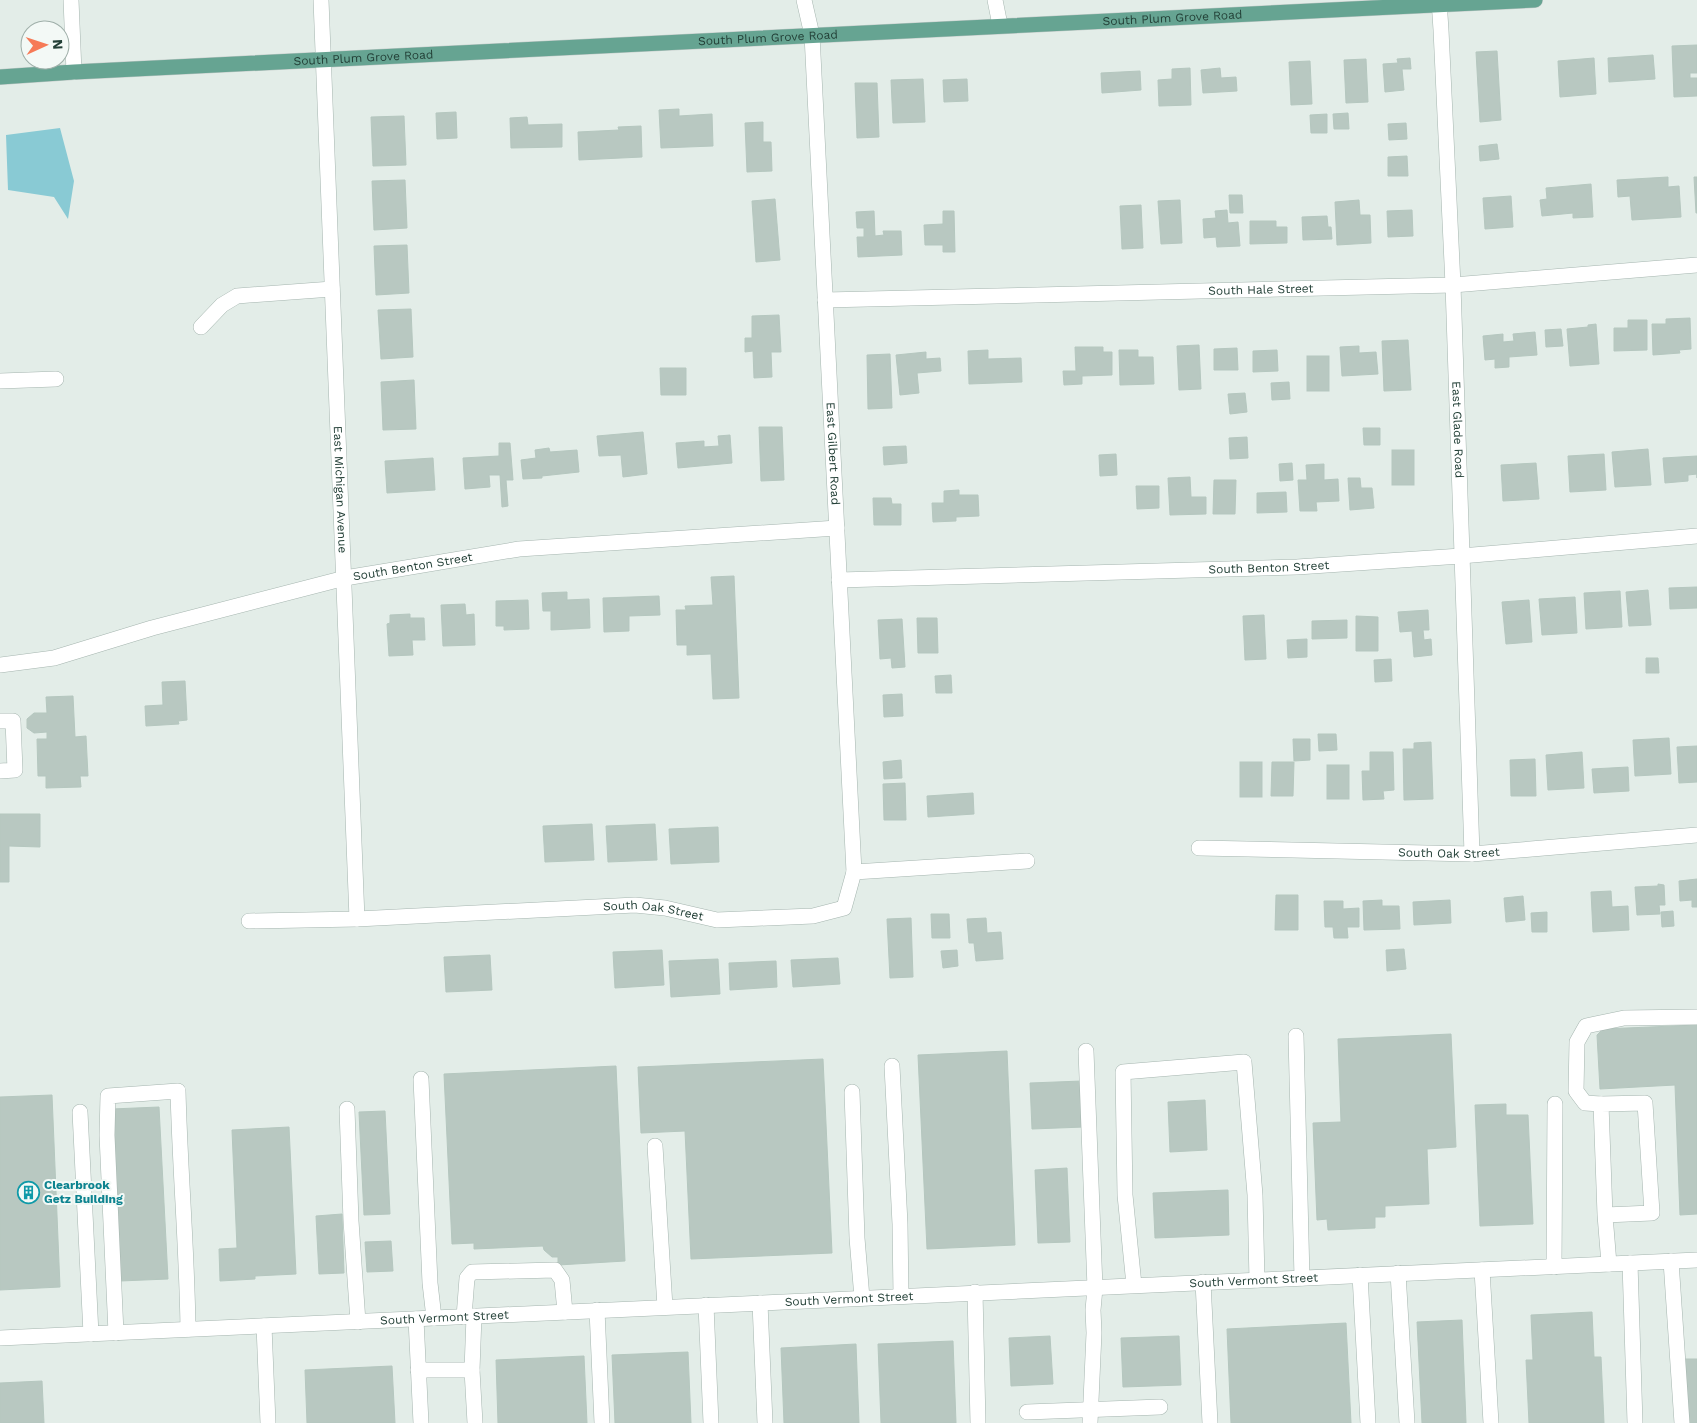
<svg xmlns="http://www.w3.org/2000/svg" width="1697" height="1423" viewBox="0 0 1697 1423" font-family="'Work Sans',sans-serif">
<rect width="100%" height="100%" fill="#e3ede8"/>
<path fill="#89cad4" d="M60 128 74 181 68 219 54 197 8 190 6 135Z"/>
<g fill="#b8c8c1" stroke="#b5c7bf">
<path d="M1697 45V73H1690V78H1697V96L1674 97 1672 46Z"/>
<path d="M1497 51 1501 120 1480 122 1476 52Z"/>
<path d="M1653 55 1655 79 1609 82 1608 58Z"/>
<path d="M1410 58 1411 69H1402L1404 90 1385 92 1383 64 1398 63 1397 59Z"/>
<path d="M1594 58 1596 94 1560 97 1558 61Z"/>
<path d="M1366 59 1368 102 1346 103 1344 60Z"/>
<path d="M1310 61 1312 104 1291 105 1289 62Z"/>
<path d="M1190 68 1191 105 1159 106 1158 80 1172 79V69Z"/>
<path d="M1220 68 1221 78 1236 77 1237 91 1203 93 1201 70Z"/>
<path d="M1140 71 1141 90 1102 93 1101 73Z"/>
<path d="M923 79 925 122 893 123 891 80Z"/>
<path d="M967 79 968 101 944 102 943 80Z"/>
<path d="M855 83H877L879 137 857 138Z"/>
<path d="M679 109V116L712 114 713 146 661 148 659 110Z"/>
<path d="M456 112 457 138 437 139 436 113Z"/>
<path d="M1348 113 1349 129H1334L1333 114Z"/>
<path d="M1327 114V133H1311L1310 115Z"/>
<path d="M404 116 406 165 373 166 371 117Z"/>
<path d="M527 117 528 125 562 124V147L511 148 510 118Z"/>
<path d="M763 122V142H771L772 171 747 172 745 123Z"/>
<path d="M1406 123 1407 139 1389 140 1388 124Z"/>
<path d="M641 126 642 157 579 160 578 132 619 130 618 127Z"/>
<path d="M1497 144 1499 159 1480 161 1479 146Z"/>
<path d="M1407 156 1408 176H1388V157Z"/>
<path d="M1668 177V187L1679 186 1681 217 1632 220 1630 196 1618 197 1617 180Z"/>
<path d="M1694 177H1697V213H1696Z"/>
<path d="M405 180 407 228 374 230 372 181Z"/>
<path d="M1591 184 1593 217 1573 218V213L1542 216 1540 200 1547 199 1546 188Z"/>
<path d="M1229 195H1242L1243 213H1230Z"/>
<path d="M1511 196 1513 227 1485 229 1483 198Z"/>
<path d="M775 199 780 260 756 262 752 201Z"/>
<path d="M1180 200 1182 243 1161 244 1158 201Z"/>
<path d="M1359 200 1360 215H1370L1371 243 1337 245 1335 202Z"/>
<path d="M1141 205 1143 248 1122 249 1120 206Z"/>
<path d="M1227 210 1228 223 1238 222 1240 246 1217 247 1216 237 1204 238 1203 219 1216 218 1215 211Z"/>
<path d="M1412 210 1413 236 1388 237 1387 211Z"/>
<path d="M874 211 875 236 884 235 883 231H901L902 255 858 257 857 237H864V228H857L856 212Z"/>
<path d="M943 211H954L955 252H943V245H925L924 225 943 224Z"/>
<path d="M1327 216 1328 227H1331L1332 239 1303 240 1302 217Z"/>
<path d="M1250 221H1276V227H1287V243L1250 244Z"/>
<path d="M407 245 409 293 376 295 374 246Z"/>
<path d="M411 309 413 357 381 359 378 310Z"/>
<path d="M779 315 781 352H771L772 377 754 378 753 351 745 352V338H752V316Z"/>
<path d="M1690 318 1691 349 1679 350 1680 353 1653 355 1652 324H1666V319Z"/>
<path d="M1628 320H1647V350L1614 351V328H1628Z"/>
<path d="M1596 324 1599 364 1570 366 1567 329 1588 327V325Z"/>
<path d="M1561 329 1563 346 1546 347 1545 330Z"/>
<path d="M1535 332 1537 355 1509 357V367L1495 368V359L1485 360 1483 336 1503 334V342L1514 341 1513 334Z"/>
<path d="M1408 340 1411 390 1384 391 1382 341Z"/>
<path d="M1199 345 1201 389 1179 390 1177 346Z"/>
<path d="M1359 346V353L1376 352 1378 374 1342 376 1340 347Z"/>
<path d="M1075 347H1103V352H1112V375L1082 376V384L1064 385 1063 371H1076Z"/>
<path d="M1237 348 1238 370H1214V349Z"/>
<path d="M988 350V359L1021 358 1022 382 969 384 968 351Z"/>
<path d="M1119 350H1138V357H1153L1154 384 1120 385Z"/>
<path d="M1277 350 1278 371 1253 372V351Z"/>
<path d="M926 352V359L940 358 941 371 917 373 919 393 900 395 896 355Z"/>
<path d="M890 354 892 408 868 409 867 355Z"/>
<rect x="1307" y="356" width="22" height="35"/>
<path d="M660 368H686V395H661Z"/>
<path d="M414 380 416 429 383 430 381 382Z"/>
<path d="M1289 382 1290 399 1272 400 1271 383Z"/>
<path d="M1245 393 1247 412 1230 414 1228 394Z"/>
<path d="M759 427H782L784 480 761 481Z"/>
<path d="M1363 428H1380V445H1364Z"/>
<path d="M643 432 647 474 623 477 621 455 599 456 597 436Z"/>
<path d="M730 435 732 463 678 468 676 443 704 441V447L719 446 718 436Z"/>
<path d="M1247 437 1248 458 1230 459 1229 438Z"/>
<path d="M499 443H510L513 480H506L508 506 502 507 500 475H489L490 487 465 489 463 458 499 456Z"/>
<path d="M906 446 907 463 884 465 883 447Z"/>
<path d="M549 448 550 452 577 450 579 472 542 476V478L523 479 521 460 536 458 535 450Z"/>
<path d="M1648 449 1651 485 1615 487 1612 452Z"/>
<rect x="1392" y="450" width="22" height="35"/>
<path d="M1116 454 1117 475 1100 476 1099 455Z"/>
<path d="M1604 454 1606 490 1570 492 1568 456Z"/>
<path d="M1697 456V478V474L1688 475V481L1665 483 1663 458Z"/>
<path d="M433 458 435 490 387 493 385 461Z"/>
<path d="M1292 463 1293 480 1280 481 1279 464Z"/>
<path d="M1536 463 1539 499 1503 501 1501 465Z"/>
<path d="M1324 464V480L1338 479 1339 501 1316 502 1317 511H1300L1298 480H1307L1306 465Z"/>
<path d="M1190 477 1191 497H1206V514L1170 515 1168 478Z"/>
<path d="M1348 478H1360L1361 488H1372L1374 508 1350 510Z"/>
<path d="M1214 480H1236L1235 514H1213Z"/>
<path d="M1136 486H1159V508L1137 509Z"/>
<path d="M959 490V495H978L979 516 956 517V521L933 522 932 503H944V491Z"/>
<path d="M1286 492 1287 512 1257 513V493Z"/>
<path d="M873 498H891L892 504H901V525H874Z"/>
<path d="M734 576 739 698 713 699 711 654 687 655V645H677L676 610H686L685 606 713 605 711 577Z"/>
<path d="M1697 587V608L1670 609 1669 588Z"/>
<path d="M1648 590 1651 625 1629 626 1626 592Z"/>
<path d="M1620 591 1622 627 1586 629 1584 593Z"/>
<path d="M567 592V600L589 599 590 628 551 630V611H543L542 593Z"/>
<path d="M659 596 660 615 629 616V631L604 632 603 598Z"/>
<path d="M1575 597 1577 633 1542 635 1539 599Z"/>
<path d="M528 600 529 629 504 630V626H496V601Z"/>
<path d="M1529 600 1532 642 1506 644 1502 602Z"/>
<path d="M465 604 466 615 474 614 475 645 443 646 441 605Z"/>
<path d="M1428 610 1429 630H1423L1424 640 1431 639 1432 655 1414 657 1412 631 1400 632 1398 612Z"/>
<path d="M410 614V618H424L425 640H412L413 655 389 656 387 624 390 623V615Z"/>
<path d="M1264 615 1266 659 1245 660 1243 616Z"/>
<path d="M1356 616 1378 617V651H1356Z"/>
<path d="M917 618H937L938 653H918Z"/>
<path d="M902 619 905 667 892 668 891 658 880 659 878 620Z"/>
<path d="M1347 620V638L1312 639V621Z"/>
<path d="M1307 639V657L1288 658 1287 640Z"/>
<path d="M1646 658H1658L1659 673H1646Z"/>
<path d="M1391 659 1392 681 1375 682 1374 660Z"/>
<path d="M951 675 952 693H936L935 676Z"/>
<path d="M185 681 187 720 178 721 179 724 146 726 145 706 163 705 162 682Z"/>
<path d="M902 694 903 716 884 717 883 695Z"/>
<path d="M73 696 75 737 86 736 88 776H80L81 787 46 788V776H38L37 739H47V732L34 733 27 728V719L34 713H47L46 697Z"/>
<path d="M1318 734H1336L1337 750 1319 751Z"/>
<path d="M1669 738 1671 774 1635 776 1633 740Z"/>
<path d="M1293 739H1310V760L1294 761Z"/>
<path d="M1431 742 1433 799 1404 800 1403 749H1414V743Z"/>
<path d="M1697 746V782L1679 783 1677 747Z"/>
<path d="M1370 752H1393L1394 790 1383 791 1384 799 1363 800 1362 771H1370Z"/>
<path d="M1582 752 1584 788 1548 790 1546 755Z"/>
<path d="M1535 759 1536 796H1511L1510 760Z"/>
<path d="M901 760 902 778 884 779 883 762Z"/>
<rect x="1240" y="762" width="22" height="35"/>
<path d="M1272 762H1294L1293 796H1271Z"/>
<rect x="1327" y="765" width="22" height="34"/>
<path d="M1628 767 1629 791 1594 793 1592 769Z"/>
<path d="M905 783 906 820H884L883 784Z"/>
<path d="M973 793 974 814 928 817 927 796Z"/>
<path d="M0 814H40V847L9 846V882H0Z"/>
<path d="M592 824 594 860 545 862 543 826Z"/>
<path d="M655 824 657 860 608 862 606 826Z"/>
<path d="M718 827 719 862 671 864 669 829Z"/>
<path d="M1697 879V907H1692V900L1680 901 1679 881Z"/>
<path d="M1658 884 1664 885 1665 905H1659L1660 914 1637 915 1635 887 1658 886Z"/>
<path d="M1611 891 1612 907 1628 906 1629 930 1593 932 1591 892Z"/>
<path d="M1276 895H1298V930H1275Z"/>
<path d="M1523 896 1525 920 1506 922 1504 898Z"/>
<path d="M1382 900V906H1399L1400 929 1364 930 1363 901Z"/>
<path d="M1450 900 1451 923 1414 925 1413 902Z"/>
<path d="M1324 901H1343V909L1359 908V927H1347L1348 938H1334L1333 927H1325Z"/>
<path d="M1673 911 1674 926 1662 927 1661 912Z"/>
<path d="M1547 912V932H1532L1531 913Z"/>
<path d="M931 914H949L950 938H932Z"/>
<path d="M911 918 913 977 890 978 887 919Z"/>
<path d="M986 918 987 933 1001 932 1003 959 976 961 974 943H969L967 919Z"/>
<path d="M1404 949 1406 969 1387 971 1386 950Z"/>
<path d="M662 950 664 985 615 988 613 952Z"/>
<path d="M957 950 958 966 943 968 941 951Z"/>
<path d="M490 955 492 990 446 992 444 957Z"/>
<path d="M838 958 840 984 793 987 791 960Z"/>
<path d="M718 959 720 994 671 997 669 961Z"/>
<path d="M776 961 777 987 730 990 729 963Z"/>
<path d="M1697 1025V1214L1680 1215 1675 1085 1600 1089 1597 1035 1603 1029Z"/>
<path d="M1451 1034 1456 1147 1427 1149 1429 1204 1385 1206V1217H1375V1228L1328 1230 1327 1219 1317 1220 1313 1123 1341 1122 1338 1039Z"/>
<path d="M1007 1051 1015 1245 927 1249 918 1055Z"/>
<path d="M823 1059 832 1253 691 1259 685 1131 641 1133 638 1067Z"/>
<path d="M616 1066 625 1261 558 1265V1257H552L544 1250 543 1246 474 1249V1243L452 1244 444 1074Z"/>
<path d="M1082 1081 1084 1127 1032 1129 1030 1083Z"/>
<path d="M52 1095 60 1287 0 1290V1097Z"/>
<path d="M1205 1100 1207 1150 1170 1152 1168 1102Z"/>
<path d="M1506 1104V1115H1528L1533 1224 1480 1226 1475 1105Z"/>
<path d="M159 1107 168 1279 120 1281 112 1109Z"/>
<path d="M385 1111 390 1214 364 1215 359 1112Z"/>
<path d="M289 1127 296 1274 255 1276V1279L220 1281 219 1249 237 1248 232 1130Z"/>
<path d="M1067 1168 1070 1242 1038 1243 1035 1170Z"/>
<path d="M1228 1190 1229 1235 1155 1238 1153 1193Z"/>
<path d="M342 1214 344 1273 319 1274 316 1216Z"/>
<path d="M391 1241 393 1271 367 1272 365 1242Z"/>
<path d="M1592 1312 1594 1357H1601L1604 1423H1529L1526 1360H1533L1531 1315Z"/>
<path d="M1462 1320 1466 1423H1422L1417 1322Z"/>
<path d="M1346 1323 1351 1423H1231L1227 1329Z"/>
<path d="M1050 1336 1053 1384 1011 1386 1009 1338Z"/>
<path d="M1179 1336 1181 1385 1123 1387 1121 1338Z"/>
<path d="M953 1341 956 1423H881L878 1344Z"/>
<path d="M856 1344 859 1423H784L781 1348Z"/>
<path d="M688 1352 691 1423H615L612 1355Z"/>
<path d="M584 1356 587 1423H498L496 1360Z"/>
<path d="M1685 1359H1697V1423H1688Z"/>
<path d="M392 1366 395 1423H307L305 1370Z"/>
<path d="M42 1381 44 1423H0V1383Z"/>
</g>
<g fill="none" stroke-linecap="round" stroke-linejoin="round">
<defs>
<g id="minor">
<path d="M71 0 74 72"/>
<path id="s1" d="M321 0 357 919"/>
<path id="s2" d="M804 0 812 35 854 872"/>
<path d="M995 0 1000 25"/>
<path id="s3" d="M1439 0 1441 30 1453 285 1472 854"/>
<path id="s4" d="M825 300 1453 285 1697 265"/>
<path d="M201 327 222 305 237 296 332 289"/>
<path d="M0 381 56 379"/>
<path id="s5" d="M839 580 1297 567 1461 556 1697 536"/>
<path id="s6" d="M0 665 54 658 152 628 345 578 519 549 837 528"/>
<path d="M0 721H13L15 770 0 771"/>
<path id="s7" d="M1199 848 1472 854 1697 835"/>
<path id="s8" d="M249 921 357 919 635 905 665 908 717 920 813 916 844 908 854 872 1027 861"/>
<path d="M1296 1036 1302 1278"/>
<path d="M1086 1051 1095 1288 1093 1310 1094 1333 1090 1423"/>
<path d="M892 1066 900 1224 901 1296"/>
<path d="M421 1079 430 1283 434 1318"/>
<path d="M852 1092 857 1238 862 1298"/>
<path d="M1601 1104 1585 1103 1576 1091 1577 1042 1586 1026 1624 1018 1697 1017"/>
<path d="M347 1109 351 1221 358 1322"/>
<path d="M80 1112 91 1334"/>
<path d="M655 1146 665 1307"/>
<path d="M1605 1215 1652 1213 1645 1103 1601 1104 1605 1215 1609 1264"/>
<path d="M1671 1261 1682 1423"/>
<path d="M1630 1263 1635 1423"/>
<path d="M1554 1267 1555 1104"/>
<path d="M1482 1270 1491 1423"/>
<path d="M1398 1273 1407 1423"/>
<path d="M1360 1275 1368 1423"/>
<path d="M1203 1282 1210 1423"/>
<path d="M1134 1285 1125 1195 1123 1072 1244 1062 1255 1195 1257 1280"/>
<path d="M975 1292 978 1423"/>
<path d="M760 1303 765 1423"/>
<path d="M706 1305 711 1423"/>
<path d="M597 1310 602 1423"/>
<path d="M474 1316 472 1370 475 1423"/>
<path d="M464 1317 467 1278 472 1272 555 1270 562 1280 565 1312"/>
<path d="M416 1319 421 1423"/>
<path d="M264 1326 268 1423"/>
<path d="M116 1333 107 1135 108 1096 178 1091C180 1171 187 1250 188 1329"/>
<path id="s9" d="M0 1338 1697 1260"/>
<path d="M418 1370H472"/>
<path d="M1027 1412 1160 1407"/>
</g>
<g id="major">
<path id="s10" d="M0 77 74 72 1535 0"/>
</g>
</defs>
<use href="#minor" stroke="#a5b5af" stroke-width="16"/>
<use href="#major" stroke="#c1c9c7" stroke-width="16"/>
<use href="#minor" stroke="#fff" stroke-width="15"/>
<use href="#major" stroke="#66a492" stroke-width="15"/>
</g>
<defs>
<symbol id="building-ring" viewBox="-11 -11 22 22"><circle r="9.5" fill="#f3f9f6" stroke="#0f9aa8" stroke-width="1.5"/><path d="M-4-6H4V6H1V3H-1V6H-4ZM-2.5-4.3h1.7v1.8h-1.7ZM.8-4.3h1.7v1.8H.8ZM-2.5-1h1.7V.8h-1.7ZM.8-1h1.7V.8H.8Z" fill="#0f9aa8"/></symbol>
</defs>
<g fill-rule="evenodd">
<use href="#building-ring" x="16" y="1180" width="25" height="25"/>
</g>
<g text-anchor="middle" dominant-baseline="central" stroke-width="4" stroke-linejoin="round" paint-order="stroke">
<g font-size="12" fill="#223f36" stroke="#f3f9f6">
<text stroke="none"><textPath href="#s10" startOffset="1174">South Plum Grove Road</textPath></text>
<text stroke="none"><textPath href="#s10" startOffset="769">South Plum Grove Road</textPath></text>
<text stroke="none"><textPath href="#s10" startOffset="364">South Plum Grove Road</textPath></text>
<text stroke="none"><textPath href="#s4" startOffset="436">South Hale Street</textPath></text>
<text stroke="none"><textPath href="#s3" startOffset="430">East Glade Road</textPath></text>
<text stroke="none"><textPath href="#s2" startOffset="455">East Gilbert Road</textPath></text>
<text stroke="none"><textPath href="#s1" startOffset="490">East Michigan Avenue</textPath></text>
<text stroke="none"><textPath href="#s6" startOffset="425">South Benton Street</textPath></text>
<text stroke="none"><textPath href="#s5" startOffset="430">South Benton Street</textPath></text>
<text stroke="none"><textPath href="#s7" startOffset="250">South Oak Street</textPath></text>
<text stroke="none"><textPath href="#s8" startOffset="405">South Oak Street</textPath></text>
<text stroke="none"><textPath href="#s9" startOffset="1255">South Vermont Street</textPath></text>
<text stroke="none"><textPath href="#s9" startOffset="850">South Vermont Street</textPath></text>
<text stroke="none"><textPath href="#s9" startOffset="445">South Vermont Street</textPath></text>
</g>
<g font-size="12" font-weight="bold" fill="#0d838f" stroke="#f3f9f6" text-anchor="start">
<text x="44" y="1185">Clearbrook<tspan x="44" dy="14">Getz Building</tspan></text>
</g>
</g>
<g transform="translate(45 45) rotate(87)"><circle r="24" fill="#f3f9f6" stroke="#9fafa9"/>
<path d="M0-4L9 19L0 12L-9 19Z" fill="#f67a57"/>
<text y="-8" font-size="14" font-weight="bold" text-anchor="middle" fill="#223f36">N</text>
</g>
</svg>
